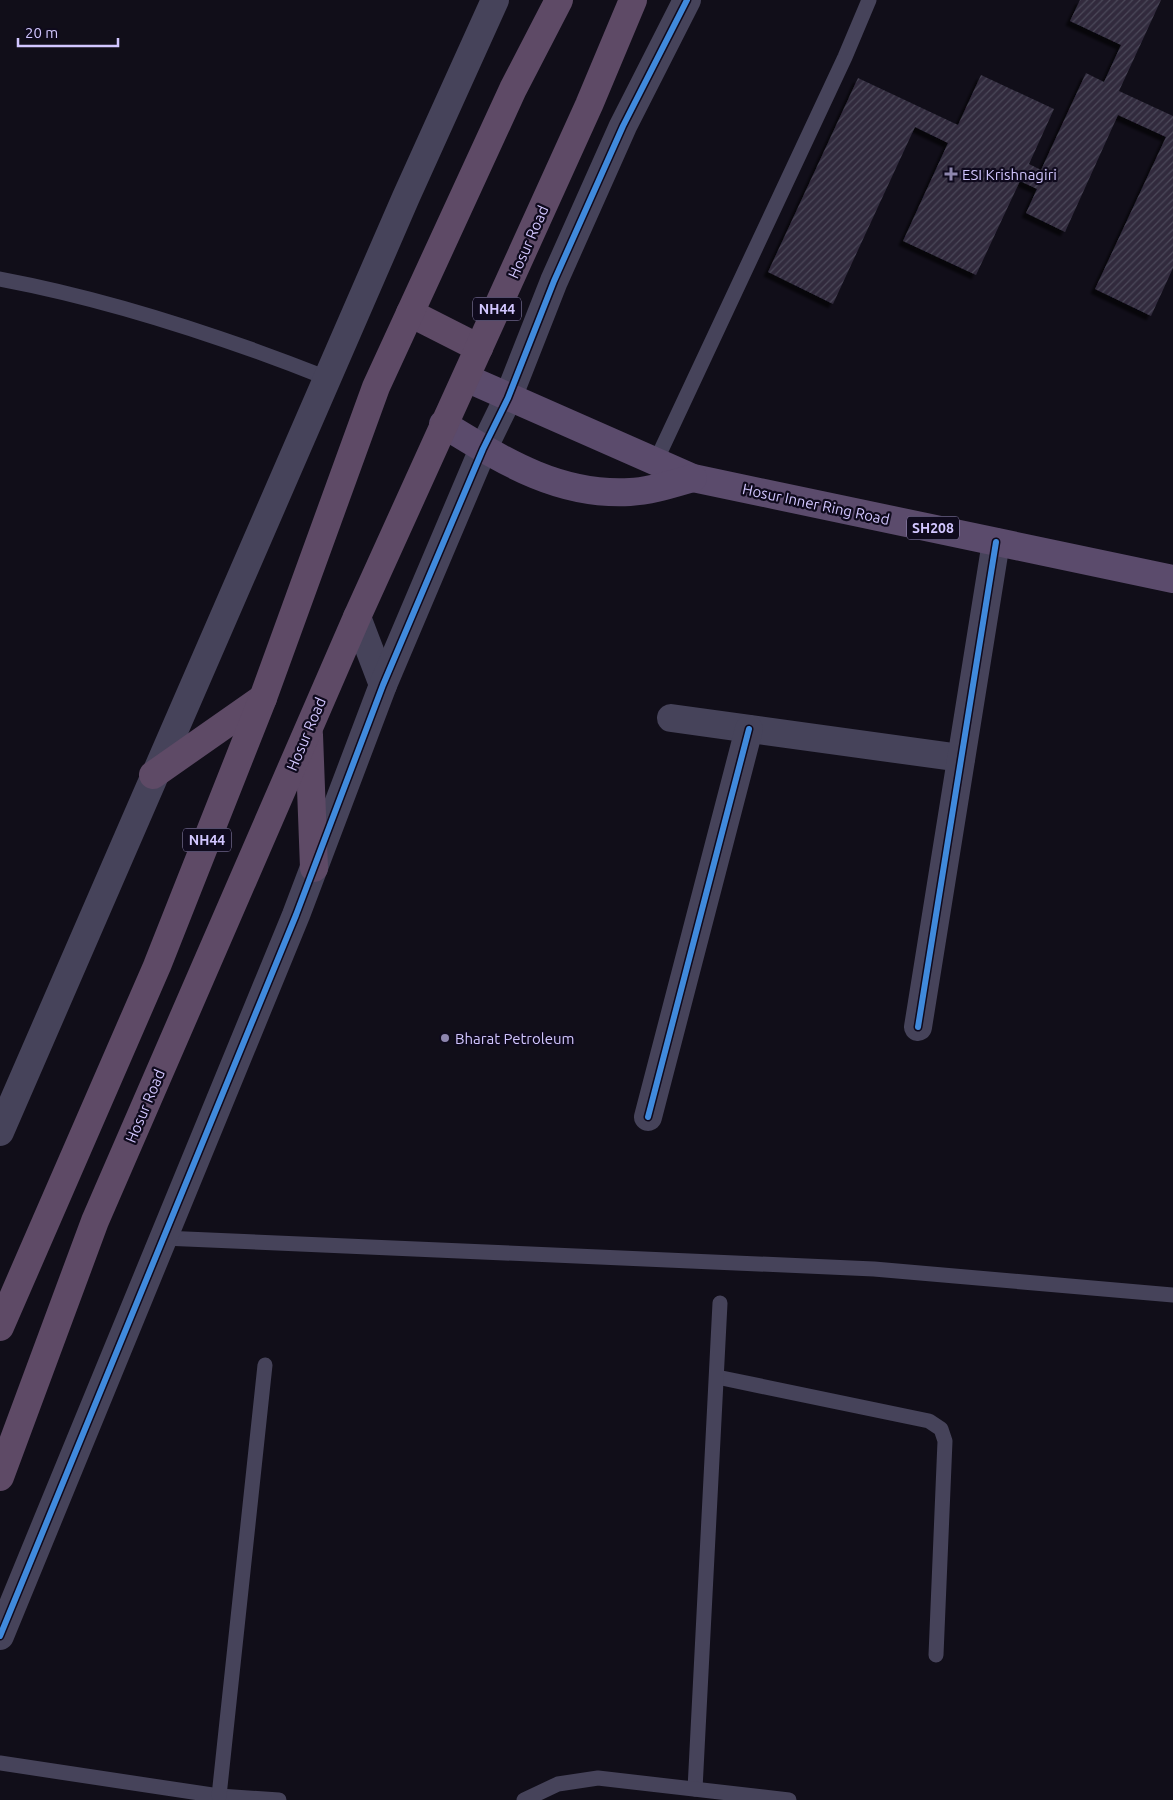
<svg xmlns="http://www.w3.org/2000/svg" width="1173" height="1800" viewBox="0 0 1173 1800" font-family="Ubuntu,sans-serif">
<defs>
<pattern id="building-hatch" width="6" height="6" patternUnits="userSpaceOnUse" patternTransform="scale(1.25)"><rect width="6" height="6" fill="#302b3d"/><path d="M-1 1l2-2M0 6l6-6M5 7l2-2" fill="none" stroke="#4d485a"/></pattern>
<filter id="shadow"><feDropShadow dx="-4.5" dy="4.5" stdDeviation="1" flood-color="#0009"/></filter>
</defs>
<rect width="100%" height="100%" fill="#110e19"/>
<path fill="url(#building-hatch)" filter="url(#shadow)" d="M1080 0H1161L1119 91 1173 116V268L1151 316 1095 289 1166 137 1118 115 1065 232 1026 213 1037 189 1020 181 976 275 903 241 948 143 915 127 833 304 768 272 858 78 958 125 981 75 1054 109 1029 164 1041 170 1086 73 1104 82 1121 45 1070 21Z"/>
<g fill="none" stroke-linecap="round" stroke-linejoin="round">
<g stroke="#46435a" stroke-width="15">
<path d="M0 279C112 300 221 336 327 378"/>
<path d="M655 463 845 57 869 0"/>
<path d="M163 1238 874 1269 1173 1295"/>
<path d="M717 1377 929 1421 941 1429 945 1441 936 1655"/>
<path d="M0 1763 219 1796 279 1800"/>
<path d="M695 1789 720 1303"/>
<path d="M219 1796 265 1365"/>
<path d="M524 1800 558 1784 598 1778 789 1800"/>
</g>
<g stroke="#46435a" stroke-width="28">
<path d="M671 718 961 758"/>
<path d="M918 1027 996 542"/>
<path d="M648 1117 749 729"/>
</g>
<g stroke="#46435a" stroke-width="28">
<path d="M357 617 383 685"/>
<path d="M0 1132 406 197 495 0"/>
<path d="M0 1636 296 915 383 685 483 449 508 398 554 281 623 126 687 0"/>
</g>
<g stroke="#5b4b6c" stroke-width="28">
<path d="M466 378 693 478 1173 579"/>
<path d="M443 424C502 460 557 496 630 492 651 491 672 484 693 478"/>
</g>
<g stroke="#5e4a66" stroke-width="28">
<path d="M410 313 479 348"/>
<path d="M309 735 314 868"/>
<path d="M153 775 263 698"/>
<path d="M0 1327 157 966 263 698 376 387 513 89 559 0"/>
<path d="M0 1477 95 1221 357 617 589 105 633 0"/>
</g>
<defs>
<g id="cycleway">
<path d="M918 1027 996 542"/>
<path d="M648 1117 749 729"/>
<path d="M0 1636 296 915 383 685 483 449 508 398 554 281 623 126 687 0"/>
</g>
</defs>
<use href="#cycleway" stroke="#0f0a1d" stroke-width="9"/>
<use href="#cycleway" stroke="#408adc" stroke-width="6"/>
</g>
<g fill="#8e86ae" stroke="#0f0a1d" stroke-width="2">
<path d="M948.5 166.5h5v5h5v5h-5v5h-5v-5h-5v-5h5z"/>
<circle cx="445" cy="1038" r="5"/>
</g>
<g text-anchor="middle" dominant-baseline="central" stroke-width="4.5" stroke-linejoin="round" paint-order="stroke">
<g fill="#0f0a1d" stroke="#988ebb" stroke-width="1">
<rect x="473" y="297.5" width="48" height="23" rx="4"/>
<rect x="907" y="516.5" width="52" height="23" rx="4"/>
<rect x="183" y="828.5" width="48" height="23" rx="4"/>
</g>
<g font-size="14" font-weight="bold" fill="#d2c6ff">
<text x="497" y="309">NH44</text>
<text x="933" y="528">SH208</text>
<text x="207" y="840">NH44</text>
</g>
<g font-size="15" fill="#d2c6ff" stroke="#0f0a1d" text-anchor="start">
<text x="962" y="174">ESI Krishnagiri</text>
<text x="455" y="1038">Bharat Petroleum</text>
</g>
<g font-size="15" fill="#d2c6ff" stroke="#0f0a1d">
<text transform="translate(528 242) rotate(-66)">Hosur Road</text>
<text transform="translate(816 504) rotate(12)">Hosur Inner Ring Road</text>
<text transform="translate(306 734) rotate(-67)">Hosur Road</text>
<text transform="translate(145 1106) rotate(-67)">Hosur Road</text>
</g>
</g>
<path d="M18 38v8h100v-8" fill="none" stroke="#d2c6ff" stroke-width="2.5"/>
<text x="25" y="38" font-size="15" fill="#d2c6ff" stroke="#0f0a1d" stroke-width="4" paint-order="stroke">20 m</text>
</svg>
